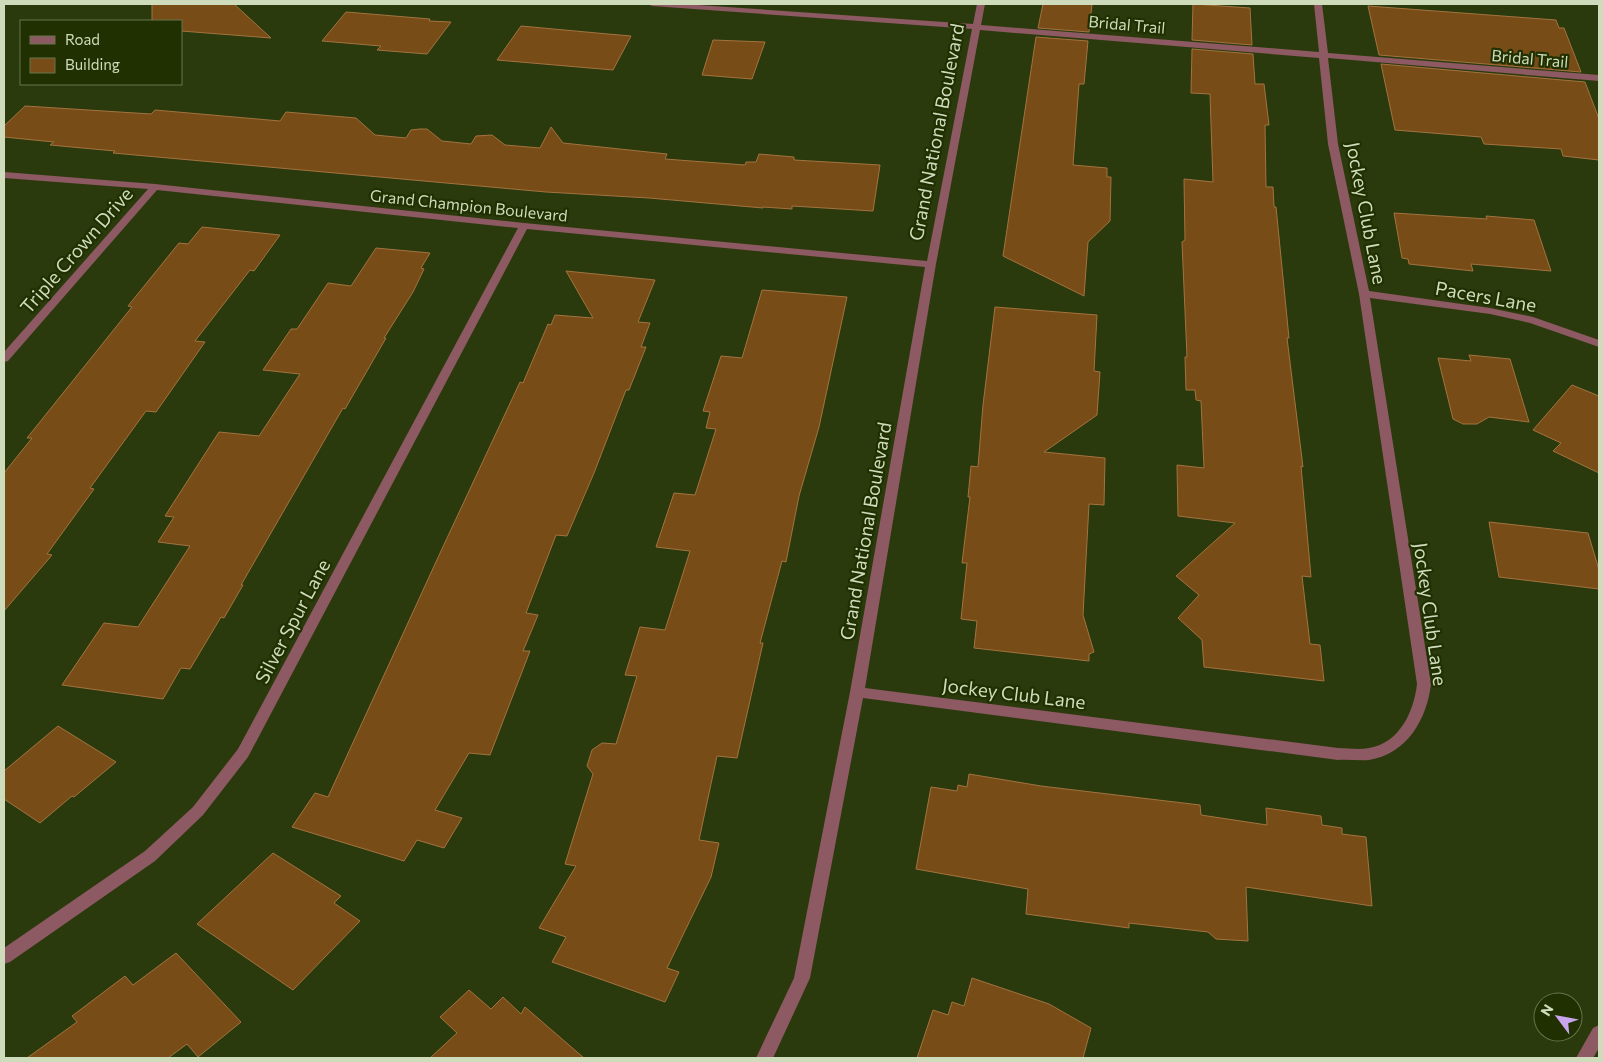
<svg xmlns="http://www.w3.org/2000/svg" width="1603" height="1062" viewBox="0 0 1603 1062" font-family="Commissioner,sans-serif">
<rect width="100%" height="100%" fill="#2b3a0c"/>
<g fill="#784c16" stroke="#a27341">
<path d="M152 4H234L271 38 181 31V21H152Z"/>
<path d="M1043 4H1092L1089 32 1038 28Z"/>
<path d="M1193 4 1250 8 1252 45 1192 40Z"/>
<path d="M1368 6 1556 20 1559 28H1564L1581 72 1379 55Z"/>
<path d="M346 12 430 19 429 21 451 22 427 54 377 50 381 46 322 41Z"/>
<path d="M521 26 608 34 631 36 613 70 497 60Z"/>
<path d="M1036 37 1088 41 1084 84H1079L1073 165 1107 168V177H1111L1110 221 1088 242 1084 296 1003 256Z"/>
<path d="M713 40 765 42 752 79 702 75Z"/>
<path d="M1192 49 1253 54 1255 84H1264L1269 125H1265L1266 187H1273L1274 207H1276L1289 338H1287L1303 467 1301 466 1311 577 1302 576 1310 644 1320 645 1324 681 1204 667 1202 640 1178 618 1199 595 1176 576 1235 523 1178 516 1177 465 1204 468 1201 401 1196 400 1195 390H1186L1185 357H1187L1182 242 1185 240 1184 179 1213 182 1210 94 1191 93Z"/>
<path d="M1381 64 1585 82 1599 119V160L1563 156 1561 149 1484 144 1481 137 1395 130Z"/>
<path d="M25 106 151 114 155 110 280 121 286 112 356 118 375 135 406 138 411 130 420 129H427L442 141 471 144 476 136 492 135 505 145 540 148 551 127 563 143 667 154 665 159 745 165 746 162H756L759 154 794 157V160L880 165 873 211 792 206V209L763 207V208L649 198 546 192 113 153 115 151 50 145 54 142 4 137V126Z"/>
<path d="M1394 213 1487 219 1486 216 1534 220 1551 271 1471 264 1473 271 1409 264 1408 259 1402 258Z"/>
<path d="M202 227 280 235 254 271 250 270 195 341 205 342 156 412 146 411 90 488 94 489 47 554 52 555 4 611V473L32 438H27L132 307 128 306 179 243 188 244Z"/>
<path d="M376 248 430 253 421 268 424 269 413 292 384 338H386L345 409 343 408 241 585H243L224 618 221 617 190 669 181 668 163 699 62 685 104 623 138 627 190 546 158 542 174 517 165 516 219 432 259 436 300 374 263 370 291 329H297L328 283 351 286Z"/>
<path d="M566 271 655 280 638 322 650 323 641 347H646L629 390H626L594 473 567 536 556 535 526 613 538 615 523 651H530L490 755 469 753 435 810 462 818 444 848 417 840 404 861 292 827 315 793 328 797 441 551 520 382 523 383 548 324 551 325 555 315 593 318Z"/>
<path d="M762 290 847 297 819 427 799 496 786 562 782 561 760 643H763L737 758 717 756 699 840 719 843 711 877 667 968 679 972 665 1002 552 962 566 937 539 928 576 866 565 864 593 774 587 766 592 750 602 743 616 744 637 676 625 675 640 627 665 630 690 551 656 547 674 493 695 495 716 429 706 428 710 412 703 411 721 356 742 358Z"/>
<path d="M995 307 1097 315 1094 371 1100 372 1097 415 1044 452 1105 458 1104 505 1089 504 1083 615 1094 652 1089 654V661L974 648 977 621 961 619 967 563H962L970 497H968L971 466 978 467 983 405Z"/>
<path d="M1469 355 1510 359 1529 422 1489 417 1477 424H1463L1453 419 1438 358 1471 361Z"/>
<path d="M1572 385 1599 396V473L1553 451 1561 443 1533 430Z"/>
<path d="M1489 522 1588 533 1599 570V589L1499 577Z"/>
<path d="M58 726 116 762 74 797 72 796 40 823 4 799V771Z"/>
<path d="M969 774 1041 786 1200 805 1201 815 1267 825 1266 808 1321 816 1322 825 1342 828V834L1366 837 1372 906 1246 887 1248 941 1216 939 1208 932 1129 923V928L1026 914 1028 889 916 869 931 787 957 791 958 785 967 787Z"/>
<path d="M273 853 341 896 334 903 360 921 293 990 197 924Z"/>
<path d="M176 953 241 1022 198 1057 187 1044 168 1058H27L77 1022 72 1016 125 976 133 985Z"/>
<path d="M972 978 1049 1004 1091 1028 1083 1058H917L933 1010 948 1015 952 1002 964 1006Z"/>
<path d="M469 990 491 1009 503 997 521 1014 525 1007 584 1058H430L457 1033 440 1017Z"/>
</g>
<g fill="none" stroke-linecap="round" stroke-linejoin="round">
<g fill="#8d5963" fill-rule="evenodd">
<path d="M648 4H683L973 24 977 4H985L981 25 1319 52 1314 4H1322L1328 53 1599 75V81L1328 58 1338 144 1369 291 1490 308 1533 317 1599 340V347L1530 323 1490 314 1370 298 1431 684C1427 719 1407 754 1369 760 1359 761 1348 759 1338 760L863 698 810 978 773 1058H756L794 978 850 692 925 267 527 229 248 757 203 815 155 861 10 962 4 964V948L145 851 193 807 238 749 518 228 157 190 8 361 4 362V352L148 189 4 178V172L155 184 524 223 927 261 972 29 652 6ZM980 30 1319 58 1328 144 1359 294 1417 684C1414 711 1400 743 1369 748 1359 750 1348 748 1338 748L865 688 936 264Z"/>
<path d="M1599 1025V1048L1593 1058H1576L1593 1028Z"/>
</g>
</g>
<g text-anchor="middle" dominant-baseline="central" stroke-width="4.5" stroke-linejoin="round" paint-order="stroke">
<g font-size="16" fill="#cedcbc" stroke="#213001">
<text transform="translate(1127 24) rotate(5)">Bridal Trail</text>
<text transform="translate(1530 58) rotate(5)">Bridal Trail</text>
<text transform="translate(469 205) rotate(6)">Grand Champion Boulevard</text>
</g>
<g font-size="19" fill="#cedcbc" stroke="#213001">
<text transform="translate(936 132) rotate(-79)">Grand National Boulevard</text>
<text transform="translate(1367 213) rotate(79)">Jockey Club Lane</text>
<text transform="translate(76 250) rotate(-49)">Triple Crown Drive</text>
<text transform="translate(1486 296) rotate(10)">Pacers Lane</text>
<text transform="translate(865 531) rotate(-80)">Grand National Boulevard</text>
<text transform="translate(1431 614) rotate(82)">Jockey Club Lane</text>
<text transform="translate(292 621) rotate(-62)">Silver Spur Lane</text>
<text transform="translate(1014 693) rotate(7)">Jockey Club Lane</text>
</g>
</g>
<rect width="1603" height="1062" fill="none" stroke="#cedcbc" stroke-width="10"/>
<rect x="20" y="20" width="162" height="65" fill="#213001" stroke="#66754c"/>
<rect x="30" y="36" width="25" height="8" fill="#8d5963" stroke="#66754c"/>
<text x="65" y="45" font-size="15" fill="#cedcbc">Road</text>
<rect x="30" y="58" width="25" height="15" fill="#784c16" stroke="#66754c"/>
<text x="65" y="70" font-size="15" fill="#cedcbc">Building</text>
<g transform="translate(1558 1017) rotate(302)"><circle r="24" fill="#213001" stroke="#66754c"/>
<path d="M0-4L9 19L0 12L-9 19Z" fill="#c9a5ee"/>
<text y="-8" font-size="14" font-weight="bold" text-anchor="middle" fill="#cedcbc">N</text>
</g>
</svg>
